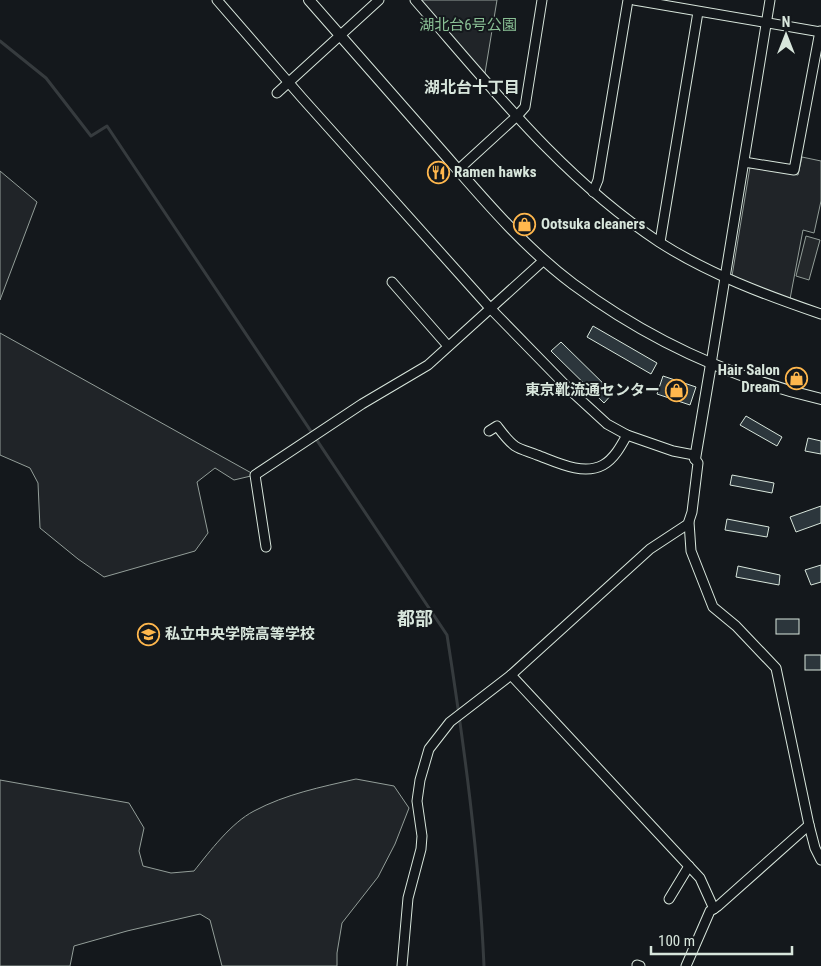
<svg xmlns="http://www.w3.org/2000/svg" width="821" height="966" viewBox="0 0 821 966" font-family="'Roboto Condensed','Noto Sans JP',sans-serif">
<rect width="100%" height="100%" fill="#14181c"/>
<g fill="#202428" stroke="#939e99">
<path d="M415 0H497L484 79Z"/>
<path d="M802 157 821 161V201L814 233 803 230 790 299 732 276 750 167 798 175Z"/>
<path d="M0 171 37 202 0 300Z"/>
<path d="M0 333 255 475 234 480 215 468 197 482 208 533 195 551 104 577 78 559 40 528 38 483 30 468 0 455Z"/>
<path d="M356 779 394 786 409 808 395 844 378 877 342 923 337 953V966H222L210 920 200 914 127 931 74 946 70 966H0V780L129 803 144 828 139 851 143 866 171 873 194 871C210 851 231 823 254 811 286 794 321 787 356 779Z"/>
</g>
<path fill="#24282b" stroke="#939e99" d="M806 236 820 240 809 280 796 276Z"/>
<g fill="none" stroke-linecap="round" stroke-linejoin="round">
<path stroke="#363b3e" stroke-width="3" d="M0 41 46 78 91 136 107 126 447 635C464 744 479 855 484 966"/>
</g>
<g fill="#2c363c" stroke="#d8e6dc">
<path d="M593 326 657 363 651 374 587 337Z"/>
<path d="M561 342 613 393 604 403 551 351Z"/>
<path d="M663 376 696 387 690 405 657 394Z"/>
<path d="M746 416 782 437 777 446 740 425Z"/>
<path d="M808 438 821 441V454L805 451Z"/>
<path d="M732 475 774 483 772 493 730 485Z"/>
<path d="M821 506V523L796 532 790 517Z"/>
<path d="M727 519 769 527 767 537 725 530Z"/>
<path d="M821 565V582L811 585 805 570Z"/>
<path d="M738 566 780 575 779 585 736 577Z"/>
<rect x="776" y="619" width="23" height="15"/>
<rect x="805" y="655" width="16" height="15"/>
</g>
<g fill="none" stroke-linecap="round" stroke-linejoin="round">
<defs>
<g id="minor">
<path d="M217 0 303 99 490 308 571 391 607 424 627 435 673 451 694 455"/>
<path d="M415 0C491 87 562 178 659 242 709 274 765 295 821 314"/>
<path d="M634 0 821 32"/>
<path d="M277 93 379 0"/>
<path d="M744 162 794 170 820 31"/>
<path d="M458 170 517 116 525 107 542 0"/>
<path d="M593 192 598 180 628 0"/>
<path d="M660 242 698 12"/>
<path d="M392 282 448 346"/>
<path d="M711 364 770 0"/>
<path d="M489 431 497 426C503 434 508 441 515 446 521 450 530 452 537 455 556 462 583 476 603 465 614 459 621 446 627 435"/>
<path d="M266 547 255 475 362 404 428 365 544 260"/>
<path d="M511 675 700 878 714 909"/>
<path d="M809 825 815 848 821 860"/>
<path d="M669 899 689 866"/>
<path d="M637 965 640 966"/>
<path d="M402 966 408 898 421 849 422 836 417 801 420 780 429 749 450 722 511 675 650 549 688 524 692 512 698 463 695 459"/>
<path d="M686 966 710 911 718 906 809 825 776 668 736 626 713 607 691 551 689 522"/>
</g>
<g id="tertiary">
<path d="M309 0C355 52 400 104 446 156 485 201 525 248 573 284 647 339 731 378 821 399"/>
<path d="M695 459 711 364"/>
</g>
</defs>
<use href="#minor" stroke="#d8e6dc" stroke-width="11"/>
<use href="#tertiary" stroke="#d8e6dc" stroke-width="12"/>
<use href="#minor" stroke="#14181c" stroke-width="9"/>
<use href="#tertiary" stroke="#14181c" stroke-width="10"/>
</g>
<defs>
<symbol id="restaurant-ring" viewBox="-11 -11 22 22"><circle r="9.5" fill="#14181c" stroke="#ffb74d" stroke-width="1.5"/><path d="M-5-6h1v4h1v-4h1v4h1v-4h1v5L-1.5 .5V6h-2V.5L-5-1ZM5-6V6H3V1.5H1.5Q1.5-4 5-6Z" fill="#ffb74d"/></symbol>
<symbol id="shop-ring" viewBox="-11 -11 22 22"><circle r="9.5" fill="#14181c" stroke="#ffb74d" stroke-width="1.5"/><path d="M-5-2.5h2.3a2.7 3.5 0 0 1 5.4 0H5L5.5 6h-11ZM-1.5-2.5h3a1.5 2.3 0 0 0-3 0Z" fill="#ffb74d"/></symbol>
<symbol id="school-ring" viewBox="-11 -11 22 22"><circle r="9.5" fill="#14181c" stroke="#ffb74d" stroke-width="1.5"/><path d="M0-5L7-2L0 1L-7-2ZM-4 1L0 2.5L4 1V4Q0 6-4 4Z" fill="#ffb74d"/></symbol>
</defs>
<g fill-rule="evenodd">
<use href="#restaurant-ring" x="426" y="160" width="25" height="25"/>
<use href="#shop-ring" x="512" y="212" width="25" height="25"/>
<use href="#shop-ring" x="784" y="366" width="25" height="25"/>
<use href="#shop-ring" x="664" y="378" width="25" height="25"/>
<use href="#school-ring" x="136" y="622" width="25" height="25"/>
</g>
<g text-anchor="middle" dominant-baseline="central" stroke-width="4" stroke-linejoin="round" paint-order="stroke">
<g font-size="15" fill="#8ac095" stroke="#14181c">
<text x="468" y="25">湖北台6号公園</text>
</g>
<g font-size="15" font-weight="bold" fill="#d8e6dc" stroke="#14181c" text-anchor="start">
<text x="454" y="172">Ramen hawks</text>
<text x="541" y="224">Ootsuka cleaners</text>
<text x="780" y="370" text-anchor="end">Hair Salon<tspan x="780" dy="17">Dream</tspan></text>
<text x="660" y="390" text-anchor="end">東京靴流通センター</text>
<text x="165" y="634">私立中央学院高等学校</text>
</g>
<g font-size="16" font-weight="bold" fill="#d8e6dc" stroke="#14181c">
<text x="472" y="87">湖北台十丁目</text>
</g>
<g font-size="18" font-weight="bold" fill="#d8e6dc" stroke="#14181c">
<text x="415" y="618">都部</text>
</g>
</g>
<g transform="translate(786 35)" stroke="#14181c" stroke-width="4" paint-order="stroke">
<path d="M0-4L9 19L0 12L-9 19Z" fill="#d8e6dc"/>
<text y="-8" font-size="14" font-weight="bold" text-anchor="middle" fill="#d8e6dc">N</text>
</g>
<path d="M651 946v8h141v-8" fill="none" stroke="#d8e6dc" stroke-width="2.5"/>
<text x="658" y="946" font-size="15" fill="#d8e6dc" stroke="#14181c" stroke-width="4" paint-order="stroke">100 m</text>
</svg>
